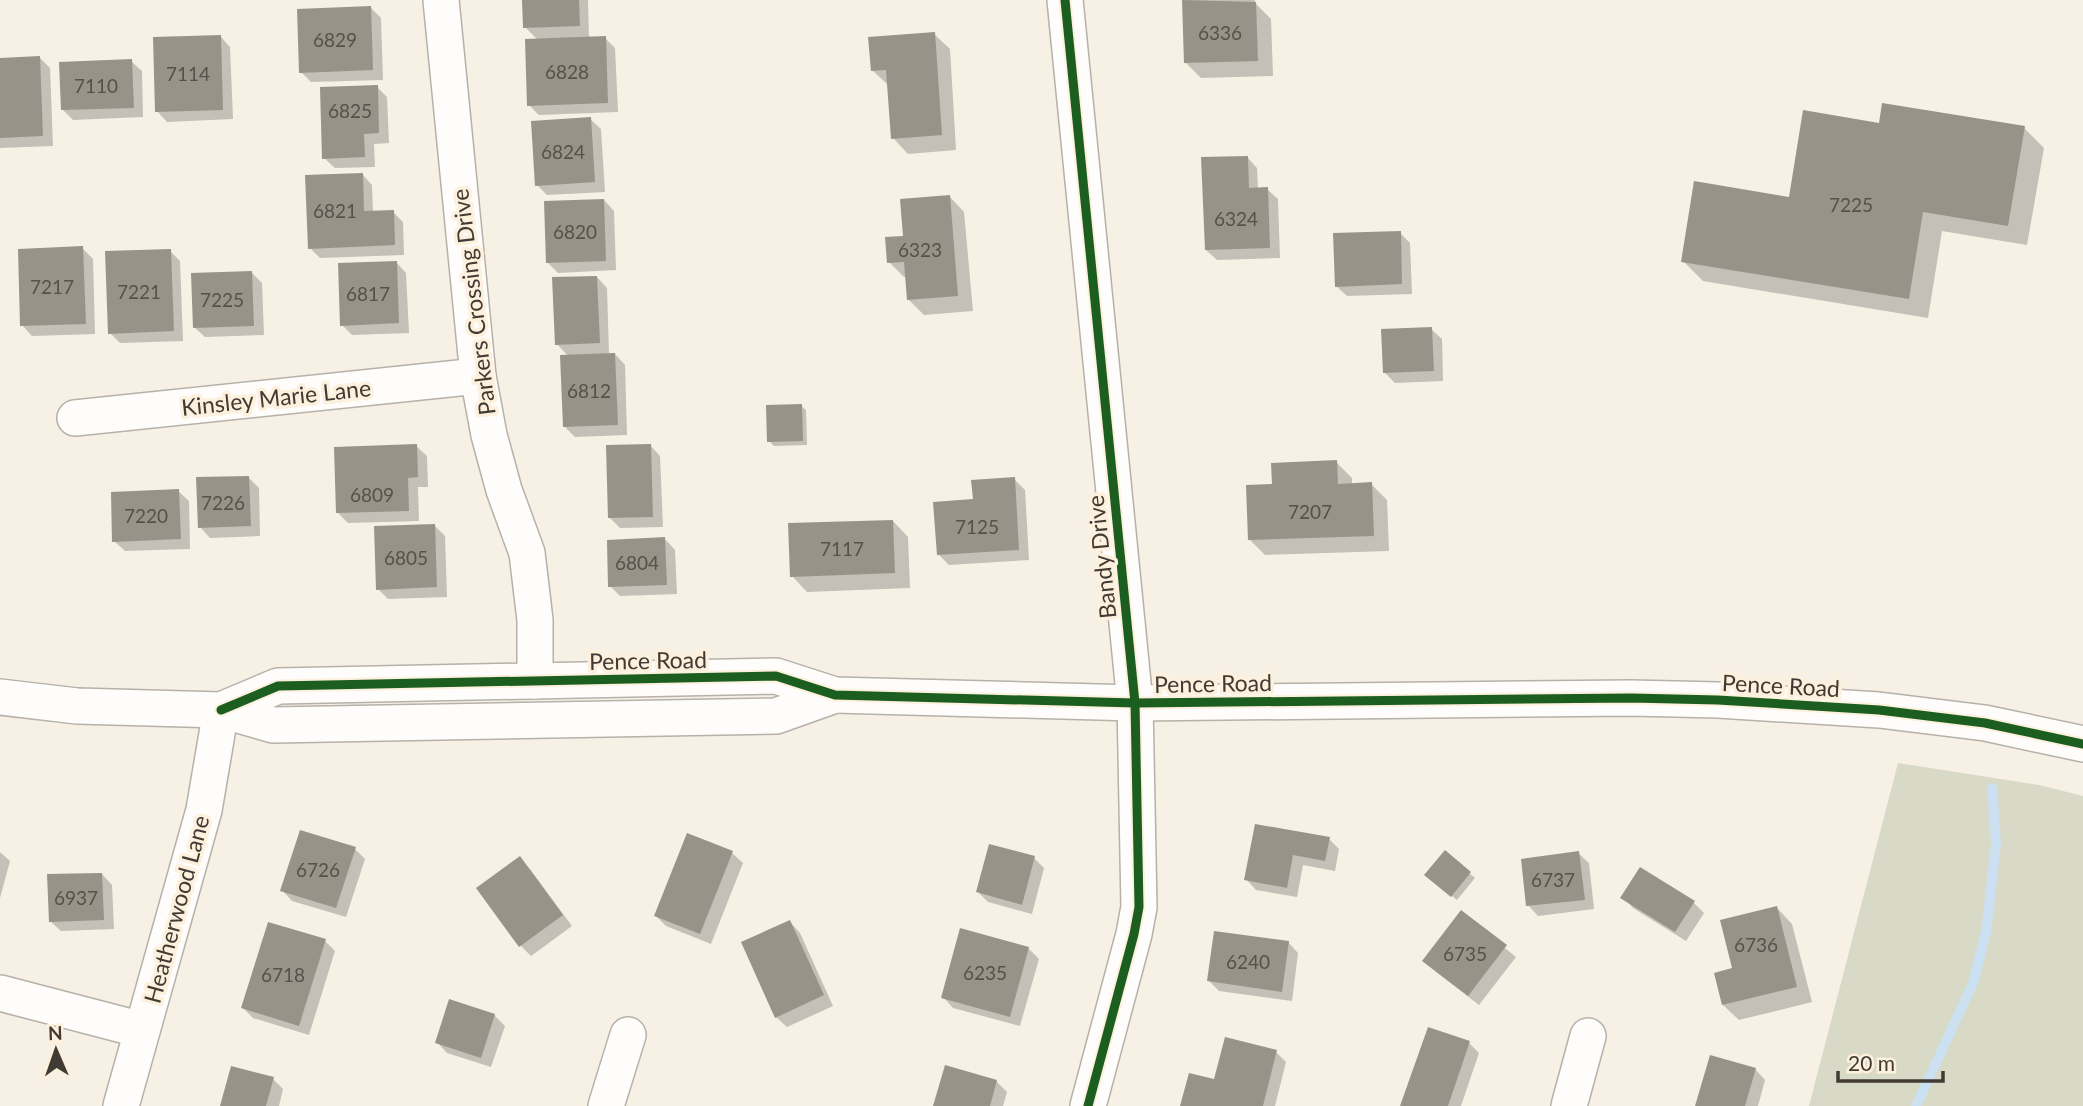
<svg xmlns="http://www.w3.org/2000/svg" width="2083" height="1106" viewBox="0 0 2083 1106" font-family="Lato,sans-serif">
<rect width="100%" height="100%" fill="#f6f0e5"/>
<path fill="#d8d9c6" d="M1898 763 2039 785 2083 796V1106H1809Z"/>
<g fill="#0003">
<path d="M524 0H588L589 39 605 38 615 48 618 112 539 115 529 105 538 40 525 27Z"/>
<path d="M1184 0H1255V3L1271 19 1273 76 1201 78 1186 63Z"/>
<path d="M371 8 381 18 383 80 311 82 301 72Z"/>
<path d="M934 34 950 49 956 150 908 154 893 138 888 85 873 71Z"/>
<path d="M220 36 230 47 233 119 167 122 157 111Z"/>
<path d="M40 58 50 68 53 146 0 148V59Z"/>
<path d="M131 61 142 71 143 117 73 120 62 109Z"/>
<path d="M377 87 387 97 389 143 374 144 375 167 335 168 324 158Z"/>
<path d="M590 119 601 129 605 192 547 195 537 185Z"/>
<path d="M1880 125 2024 128 2044 148 2027 245 1942 231 1928 318 1703 281 1683 261 1791 199Z"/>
<path d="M1247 157 1257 168 1258 189H1267L1278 199 1280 258 1217 260 1206 250Z"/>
<path d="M362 174 372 185 373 212H393L403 222 404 255 320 258 310 248Z"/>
<path d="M949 196 964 212 973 311 924 315 909 300 907 277H904L889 262 905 238Z"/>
<path d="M604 200 614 211 616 270 558 273 547 262Z"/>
<path d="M1400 233 1410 243 1412 294 1347 296 1336 286Z"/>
<path d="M82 248 93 259 95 334 32 336 22 325Z"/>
<path d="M170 251 180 261 183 341 120 343 110 333Z"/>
<path d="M396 262 406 273 409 333 352 335 342 325Z"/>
<path d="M252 273 262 283 264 335 205 337 194 327Z"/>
<path d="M597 277 607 288 609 355 615 354 625 365 627 435 575 437 565 427 568 356 557 344Z"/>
<path d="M1431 329 1442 339 1443 381 1395 383 1384 372Z"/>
<path d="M801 406 806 410 807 445 774 446 769 441Z"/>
<path d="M650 445 660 456 663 527 620 528 610 518Z"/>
<path d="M416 446 427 456 428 487H418L419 521 348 523 338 513Z"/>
<path d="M1336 462 1352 478V485L1371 484 1387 500 1389 551 1265 555 1250 540 1274 486Z"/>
<path d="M248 477 259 488 260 536 210 538 200 527Z"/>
<path d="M1014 479 1025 490 1029 560 949 565 939 555Z"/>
<path d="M178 491 189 501 190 549 125 551 114 541Z"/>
<path d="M893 521 908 537 910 588 807 592 792 576Z"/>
<path d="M435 526 445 536 447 597 388 599 378 589Z"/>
<path d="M665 539 675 550 677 594 620 596 610 586Z"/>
<path d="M1256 826 1329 839 1339 849 1335 871 1303 865 1297 897 1256 890 1246 879Z"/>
<path d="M355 849 365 859 346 917 292 901 282 890Z"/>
<path d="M0 852 10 861 0 898Z"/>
<path d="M732 853 743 863 711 944 666 926 656 916Z"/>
<path d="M1445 853 1475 878 1457 900 1431 879Z"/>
<path d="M1578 853 1589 863 1594 909 1538 916 1528 905Z"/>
<path d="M1034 858 1044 868 1032 914 988 902 978 892Z"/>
<path d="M519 859 530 869 572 926 531 956 521 946 479 888Z"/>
<path d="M1641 869 1694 903 1704 913 1686 941 1633 908 1623 897Z"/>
<path d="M102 874 112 885 114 929 61 931 50 921Z"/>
<path d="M1777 908 1792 924 1812 1002 1739 1020 1723 1005 1734 970Z"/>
<path d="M1461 913 1516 957 1479 1005 1435 971Z"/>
<path d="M790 922 800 933 833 1006 787 1027 776 1017Z"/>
<path d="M325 941 335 951 309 1035 253 1018 243 1008Z"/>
<path d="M1288 942 1298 953 1292 1001 1219 991 1209 981Z"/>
<path d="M1028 948 1039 959 1020 1026 953 1008 943 997Z"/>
<path d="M494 1015 505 1026 491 1067 447 1053 437 1042Z"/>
<path d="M1469 1043 1479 1053 1461 1106H1402Z"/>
<path d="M1276 1052 1286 1062 1275 1106H1182L1216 1081Z"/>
<path d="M1755 1069 1765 1080 1758 1106H1697Z"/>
<path d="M273 1079 283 1089 279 1106H222Z"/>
<path d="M996 1081 1007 1092 1003 1106H935Z"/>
</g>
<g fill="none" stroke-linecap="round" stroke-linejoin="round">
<path stroke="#cbe0f0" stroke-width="10" d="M1916 1106 1973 983 1986 932 1996 843 1992 788"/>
</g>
<g fill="#999288">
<path d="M522 0H579L580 26 523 28Z"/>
<path d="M1182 0 1256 2 1258 61 1184 63Z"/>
<path d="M371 6 373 70 299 73 297 9Z"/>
<path d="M935 32 942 135 891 139 886 70 871 71 868 37Z"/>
<path d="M221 35 223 110 155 112 153 37Z"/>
<path d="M606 36 608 103 527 106 525 39Z"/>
<path d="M40 56 43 136 0 138V58Z"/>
<path d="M132 59 134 108 61 110 59 62Z"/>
<path d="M378 85 379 133 364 134 365 157 322 159 320 87Z"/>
<path d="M1882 103 2025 126 2008 226 1923 212 1909 299 1681 262 1694 181 1789 197 1803 110 1879 123Z"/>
<path d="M591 117 595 182 535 186 531 121Z"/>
<path d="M1248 156 1249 188 1268 187 1270 248 1205 250 1201 157Z"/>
<path d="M363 173 364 211 394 210 395 245 308 249 305 175Z"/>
<path d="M950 195 958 296 907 300 904 262 887 263 885 237 903 236 900 199Z"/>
<path d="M604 199 606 261 546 263 544 201Z"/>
<path d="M1401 231 1402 284 1335 287 1333 233Z"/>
<path d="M83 246 86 324 20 326 18 249Z"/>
<path d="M171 249 174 331 108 334 105 251Z"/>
<path d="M397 261 399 323 340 326 338 263Z"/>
<path d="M252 271 254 326 193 328 191 273Z"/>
<path d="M597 276 600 343 555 345 552 277Z"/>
<path d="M1432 327 1434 371 1383 373 1381 329Z"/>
<path d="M615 353 618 425 563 427 560 355Z"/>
<path d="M802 404 803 441 767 442 766 405Z"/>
<path d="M417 444 418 477 408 478 409 511 336 513 334 447Z"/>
<path d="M651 444 653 517 608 518 606 445Z"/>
<path d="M1337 460 1338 484 1372 482 1374 536 1248 540 1246 485 1272 484 1271 463Z"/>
<path d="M249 476 251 526 198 528 196 477Z"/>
<path d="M1015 477 1019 550 937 555 933 502 973 499 971 480Z"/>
<path d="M179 489 181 539 112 542 111 492Z"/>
<path d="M893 520 895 573 790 577 788 523Z"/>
<path d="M435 524 437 587 376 590 374 526Z"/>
<path d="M665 537 667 585 608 587 607 540Z"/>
<path d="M1255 824 1330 837 1325 861 1293 855 1287 888 1244 880Z"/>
<path d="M300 830 356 847 336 908 280 891Z"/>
<path d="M687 833 733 851 700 934 654 916Z"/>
<path d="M989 844 1035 856 1022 905 976 892Z"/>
<path d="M1445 850 1471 872 1451 897 1424 875Z"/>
<path d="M1579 851 1585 900 1526 906 1521 859Z"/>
<path d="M520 856 563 915 519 947 476 888Z"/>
<path d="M1640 867 1695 901 1675 932 1620 898Z"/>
<path d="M102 873 104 920 49 922 47 874Z"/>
<path d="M1777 906 1797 987 1722 1005 1714 973 1732 968 1720 920Z"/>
<path d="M1461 910 1507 945 1468 996 1422 961Z"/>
<path d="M790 920 824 995 775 1018 741 942Z"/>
<path d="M268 922 326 939 299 1026 241 1008Z"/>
<path d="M960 928 1029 947 1010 1017 941 998Z"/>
<path d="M1214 931 1289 941 1282 992 1207 981Z"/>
<path d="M449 999 495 1014 481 1058 435 1043Z"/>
<path d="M1428 1027 1470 1041 1448 1106H1400Z"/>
<path d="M1225 1037 1277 1050 1263 1106H1180L1189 1073 1214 1079Z"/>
<path d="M1710 1055 1756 1068 1745 1106H1695Z"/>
<path d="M945 1065 997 1080 990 1106H933Z"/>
<path d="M231 1066 274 1077 266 1106H220Z"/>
</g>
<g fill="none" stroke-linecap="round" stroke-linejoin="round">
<defs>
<g id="minor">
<path d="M441 0 478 376 489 435 504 490 527 553 535 620V681"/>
<path d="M1065 0 1135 703 1139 907 1134 934 1088 1106"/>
<path d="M75 418 478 376"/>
<path d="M0 697 77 706 221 710 273 725 776 716 835 695"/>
<path d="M221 710 278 686 776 676 835 695 1135 703 1631 698 1718 700 1879 710 1985 723 2083 744"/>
<path d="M0 993 142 1030"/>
<path d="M121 1106 204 810 221 710"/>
<path d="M606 1106 628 1035"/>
<path d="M1569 1106 1588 1036"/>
</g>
</defs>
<use href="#minor" stroke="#b6b1a9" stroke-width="38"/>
<use href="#minor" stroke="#fefdfb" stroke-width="35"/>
<defs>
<g id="cycleway">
<path d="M1065 0 1135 703 1139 907 1134 934 1088 1106"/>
<path d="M221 710 278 686 776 676 835 695 1135 703 1631 698 1718 700 1879 710 1985 723 2083 744"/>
</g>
</defs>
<use href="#cycleway" stroke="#fdf1de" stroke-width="13"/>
<use href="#cycleway" stroke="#1b5e20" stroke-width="9"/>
</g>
<g text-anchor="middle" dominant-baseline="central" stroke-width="7" stroke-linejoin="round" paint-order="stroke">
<g font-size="19" fill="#565149">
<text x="1220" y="32">6336</text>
<text x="335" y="39">6829</text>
<text x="567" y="71">6828</text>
<text x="188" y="73">7114</text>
<text x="96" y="85">7110</text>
<text x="350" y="110">6825</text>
<text x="563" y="151">6824</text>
<text x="1851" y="204">7225</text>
<text x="335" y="210">6821</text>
<text x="1236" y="218">6324</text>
<text x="575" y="231">6820</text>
<text x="920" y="249">6323</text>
<text x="52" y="286">7217</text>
<text x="139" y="291">7221</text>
<text x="368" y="293">6817</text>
<text x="222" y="299">7225</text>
<text x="589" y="390">6812</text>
<text x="372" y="494">6809</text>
<text x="223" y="502">7226</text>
<text x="1310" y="511">7207</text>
<text x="146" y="515">7220</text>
<text x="977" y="526">7125</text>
<text x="842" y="548">7117</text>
<text x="406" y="557">6805</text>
<text x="637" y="562">6804</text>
<text x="318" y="869">6726</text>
<text x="1553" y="879">6737</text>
<text x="76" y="897">6937</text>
<text x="1756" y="944">6736</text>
<text x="1465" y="953">6735</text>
<text x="1248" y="961">6240</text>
<text x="985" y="972">6235</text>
<text x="283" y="974">6718</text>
</g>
<g font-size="23" fill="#403b34" stroke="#fdf1de">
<text transform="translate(473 302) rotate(-97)">Parkers Crossing Drive</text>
<text transform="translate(276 397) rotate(-6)">Kinsley Marie Lane</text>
<text transform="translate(1101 557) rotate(-96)">Bandy Drive</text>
<text transform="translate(648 660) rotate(-1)">Pence Road</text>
<text transform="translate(1213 683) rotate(-1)">Pence Road</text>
<text transform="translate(1781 685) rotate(3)">Pence Road</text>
<text transform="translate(176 909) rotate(-75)">Heatherwood Lane</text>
</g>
</g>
<g transform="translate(56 1050) rotate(358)" stroke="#fdf1de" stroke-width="5" paint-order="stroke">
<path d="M0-5L12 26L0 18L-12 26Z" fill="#403b34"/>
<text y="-10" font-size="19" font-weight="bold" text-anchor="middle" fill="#403b34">N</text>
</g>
<path d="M1838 1071v10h105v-10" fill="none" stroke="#403b34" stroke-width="3.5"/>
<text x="1848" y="1071" font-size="21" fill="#403b34" stroke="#fdf1de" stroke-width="5" paint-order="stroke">20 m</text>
</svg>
